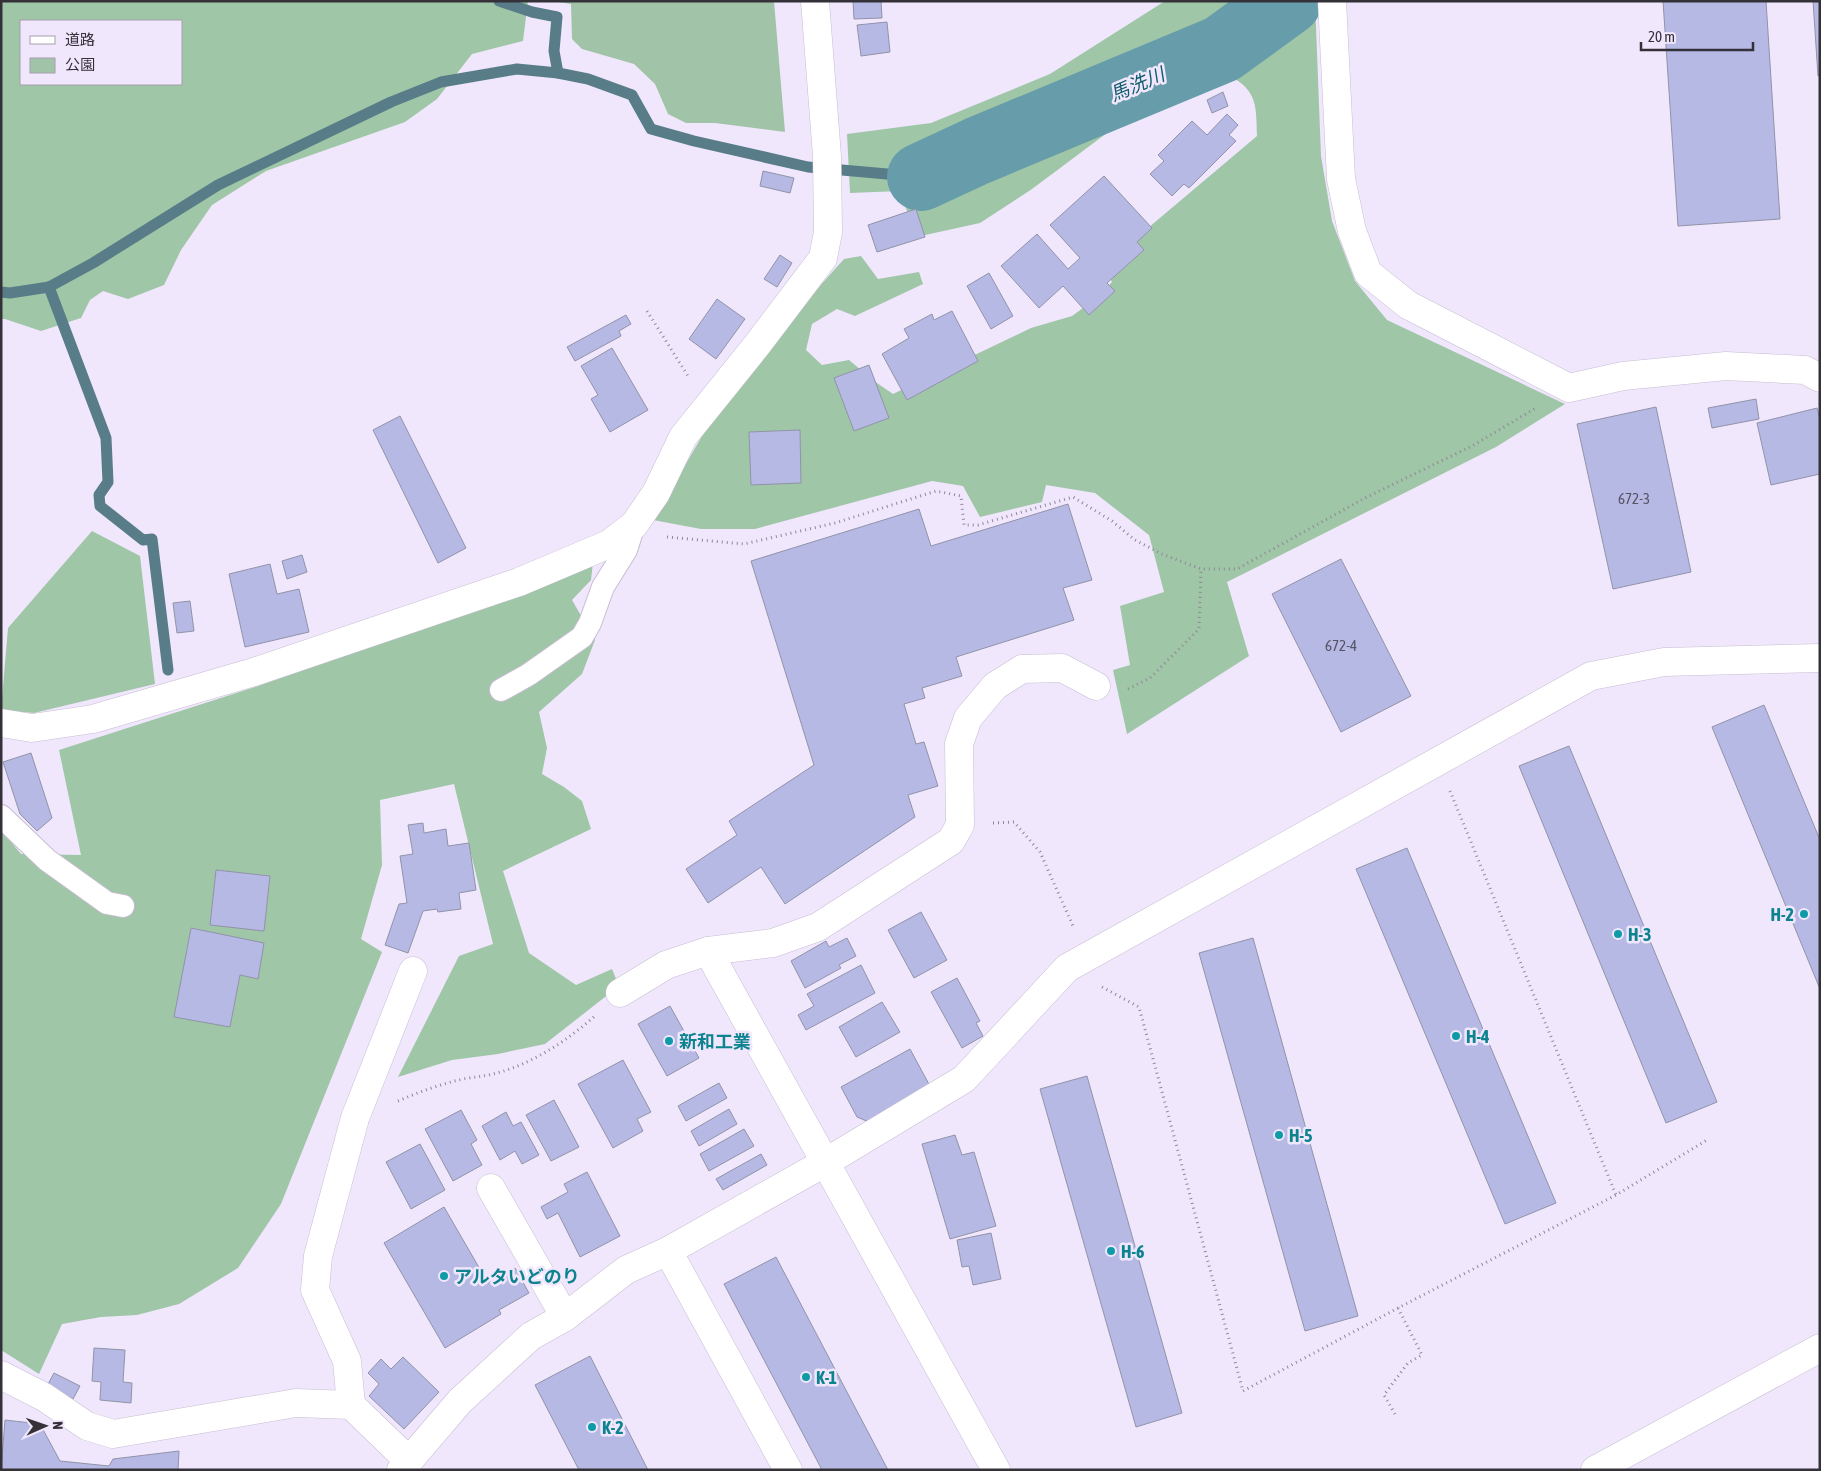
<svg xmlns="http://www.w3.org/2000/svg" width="1821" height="1471" viewBox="0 0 1821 1471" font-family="'Asap Condensed','Noto Sans JP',sans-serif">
<rect width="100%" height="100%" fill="#f1e7fd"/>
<path fill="#a1c4a8" d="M552 1H774L785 132 715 123H686L668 114 655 84 634 64 582 49 572 39 571 4Z"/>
<g fill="#9fc6a7" fill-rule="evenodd">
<path d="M1 1H528L523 41 472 54 437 99 405 122 266 171 212 205 181 250 164 285 128 299 103 291 90 300 81 318 41 331 5 319H1ZM21 21H181V84H21Z"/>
<path d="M1165 1H1315L1321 156 1332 221 1355 281 1387 320 1565 404 1496 447 1227 582 1249 656 1127 734 1113 670 1130 665 1120 606 1164 592 1149 535 1095 493 1046 485 1042 502 980 517 963 486 932 481 755 529H701L653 520 715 414 809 298 844 259 861 256 878 279 919 272 923 284 855 316 837 309 812 324 806 350 822 365 849 360 874 381 893 394 1031 328 1072 316 1098 297 1112 282 1103 266 1257 136C1256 107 1258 91 1230 76L1111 130 1032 189 980 223 916 237 900 191 850 193 847 134 931 123 1050 74Z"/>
<path d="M92 531 140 556 155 684 34 713 1 710 8 628Z"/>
<path d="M593 562 591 580 572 600 595 640 582 674 539 712 547 748 542 774 564 787 582 801 591 829 503 871 529 953 576 985 612 969 619 986 545 1044 498 1054 452 1060 398 1077 459 956 493 944 454 784 380 800 382 865 361 939 382 952 281 1204 238 1268 179 1304 137 1315 101 1317 62 1324 39 1374 1 1350V830L21 854 81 855 59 750 255 687 524 593Z"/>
</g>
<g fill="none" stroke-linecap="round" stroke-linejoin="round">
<g stroke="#587d88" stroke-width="11">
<path d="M499 1 532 12 557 17 554 51 558 73"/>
<path d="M1281 1 1284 4"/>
<path d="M49 287 106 438 108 482 99 495 100 506 143 540 152 539 168 670"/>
<path d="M1 292 10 293 49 287 93 263 218 185 391 102 441 82 517 69 558 73 588 79 632 95 651 129 694 141 808 167 921 177"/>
</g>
<path stroke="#679daa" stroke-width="68" d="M921 177 977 151 1222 49 1288 1"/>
</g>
<g fill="#b5b9e4" stroke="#9193a9">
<path d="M853 1H881L882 18 854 19Z"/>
<path d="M1663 1H1766L1780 219 1678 226Z"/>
<path d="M1813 1H1820V76H1818Z"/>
<path d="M887 22 890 52 861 56 857 25Z"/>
<path d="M1223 92 1228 106 1212 113 1207 100Z"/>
<path d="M1227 114 1238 125 1229 135 1236 141 1189 188 1184 184 1172 196 1150 174 1164 161 1158 155 1192 121 1207 135Z"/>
<path d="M763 171 794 178 790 193 760 186Z"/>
<path d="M1104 176 1152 228 1137 242 1144 250 1107 283 1115 291 1089 315 1063 286 1039 308 1001 266 1037 234 1068 269 1080 258 1050 225Z"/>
<path d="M916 209 925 237 877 252 868 225Z"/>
<path d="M780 255 792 263 777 287 764 279Z"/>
<path d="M989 273 1013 316 991 329 967 286Z"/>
<path d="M717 299 745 319 716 359 689 339Z"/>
<path d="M952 311 978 361 907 400 882 354 909 338 904 329 932 314 934 320Z"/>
<path d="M626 315 631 324 619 331 621 336 575 361 567 347Z"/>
<path d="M612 348 648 410 610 432 591 399 598 395 581 366Z"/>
<path d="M869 365 889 418 854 431 834 378Z"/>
<path d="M1756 399 1759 419 1712 428 1708 408Z"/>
<path d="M1656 407 1691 572 1613 589 1577 424Z"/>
<path d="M1817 408 1820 419V474L1771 485 1757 423Z"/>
<path d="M400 416 466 548 438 563 373 430Z"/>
<path d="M800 430 801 483 751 485 749 432Z"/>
<path d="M1068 504 1092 580 1063 588 1074 620 956 657 962 676 922 688 925 698 904 704 916 744 924 742 938 786 908 795 915 817 785 904 761 867 708 903 686 869 737 835 729 821 814 765 751 561 919 509 931 546Z"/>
<path d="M302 555 307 572 287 579 282 561Z"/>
<path d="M1341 559 1411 696 1341 732 1272 594Z"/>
<path d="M270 564 277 594 299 589 309 632 245 647 229 574Z"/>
<path d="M190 601 194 631 177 633 173 603Z"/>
<path d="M1764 705 1820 840V989L1712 727Z"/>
<path d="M1569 746 1717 1102 1666 1123 1519 766Z"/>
<path d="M31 753 52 818 37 831 20 814 3 762Z"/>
<path d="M423 823 424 833 446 829 448 846 469 843 476 890 459 893 461 909 438 912 437 909 423 911 408 953 385 945 399 904 407 903 400 856 413 854 408 825Z"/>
<path d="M1407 848 1556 1203 1505 1224 1356 869Z"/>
<path d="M216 870 270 876 264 931 210 925Z"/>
<path d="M921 912 947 960 914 978 888 930Z"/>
<path d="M191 928 264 943 258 979 240 975 230 1027 174 1017Z"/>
<path d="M847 938 856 956 839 965 841 968 805 988 791 961 826 941 829 947Z"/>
<path d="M1253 938 1358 1316 1305 1331 1199 953Z"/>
<path d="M861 965 875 993 806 1030 798 1015 814 1006 807 994Z"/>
<path d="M957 978 980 1021 976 1023 983 1036 962 1048 931 992Z"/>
<path d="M882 1002 900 1032 856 1057 839 1027Z"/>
<path d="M670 1006 699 1058 667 1076 638 1024Z"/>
<path d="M910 1049 931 1088 869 1122 857 1117 841 1087Z"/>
<path d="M623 1060 651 1112 637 1119 643 1131 613 1148 578 1084Z"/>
<path d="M1087 1076 1182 1413 1136 1427 1040 1089Z"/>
<path d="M719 1083 727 1098 686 1121 678 1106Z"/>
<path d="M554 1100 579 1147 551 1161 526 1115Z"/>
<path d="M729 1109 737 1124 699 1146 691 1131Z"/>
<path d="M461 1110 477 1140 471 1144 482 1165 453 1181 425 1129Z"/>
<path d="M506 1112 513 1126 521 1122 539 1155 522 1164 515 1151 500 1160 482 1126Z"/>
<path d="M744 1129 754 1146 709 1171 700 1154Z"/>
<path d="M955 1135 962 1155 974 1152 996 1226 950 1239 922 1144Z"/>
<path d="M420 1144 445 1190 411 1209 386 1162Z"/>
<path d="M761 1154 767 1165 723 1190 716 1179Z"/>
<path d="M587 1172 620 1236 580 1257 558 1213 547 1219 541 1207 568 1192 564 1184Z"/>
<path d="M444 1207 488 1283 515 1268 529 1293 499 1310 501 1314 445 1348 384 1243Z"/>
<path d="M991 1233 1001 1279 973 1285 969 1266 962 1267 957 1240Z"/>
<path d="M776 1257 888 1470H822L724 1284Z"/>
<path d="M94 1348 125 1350 123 1382 132 1383 131 1403 100 1400 101 1382 92 1381Z"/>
<path d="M590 1356 648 1470H579L535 1385Z"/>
<path d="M403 1357 439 1392 404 1429 369 1396 379 1384 368 1373 381 1359 391 1369Z"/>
<path d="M54 1373 80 1386 73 1399 47 1386Z"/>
<path d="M5 1420 40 1424 60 1461 109 1466 113 1459 179 1451 178 1470H1Z"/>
</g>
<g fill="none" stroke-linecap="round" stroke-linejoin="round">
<defs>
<g id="service">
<path d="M501 690 528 675 582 637 590 623 603 587 626 550 634 525"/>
<path d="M1 816 47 860 107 903 123 906"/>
</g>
<g id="minor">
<path d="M1332 1 1341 179 1352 231 1368 273 1408 305 1569 388 1623 376 1726 366 1805 370 1820 378"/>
<path d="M1 723 32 728 93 719 254 672 519 582 609 544 634 525 656 493 683 437 757 345 823 258 828 232 827 156 815 1"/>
<path d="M708 951 996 1470"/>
<path d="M620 993 666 965 708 951 773 943 818 927 951 841 960 825 959 744 968 718 995 686 1022 669 1062 668 1096 686"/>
<path d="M491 1188 565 1317"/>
<path d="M668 1251 788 1470"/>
<path d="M1 1375 44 1397 87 1426 113 1434 296 1403 351 1405 409 1461"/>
<path d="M351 1405 347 1361 315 1290 318 1256 355 1118 413 971"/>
<path d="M401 1470 460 1401 531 1336 565 1317 626 1270 668 1251 826 1162 964 1079 1067 968 1591 676 1664 662 1820 658"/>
</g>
<path id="tertiary" d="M1595 1470 1820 1348"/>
</defs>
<use href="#service" stroke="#c7bdd2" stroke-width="24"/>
<use href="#minor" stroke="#c7bdd2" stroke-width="29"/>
<use href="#tertiary" stroke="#c7bdd2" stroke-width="29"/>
<g stroke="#8f8897" stroke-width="3" stroke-dasharray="1 4" stroke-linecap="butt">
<path d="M647 311 688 376"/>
<path d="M667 537 744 544 835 523 936 491 961 496 964 525H978L1073 497 1112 521 1135 540 1162 554 1201 569H1237L1365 498 1472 446 1536 408"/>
<path d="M1128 689 1150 678 1199 629 1201 569"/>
<path d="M1450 791 1616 1195"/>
<path d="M993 823 1014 822 1040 852 1073 926"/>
<path d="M1102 987 1139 1007 1243 1391 1398 1308 1616 1195 1707 1140"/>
<path d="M398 1101C419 1092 441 1084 463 1079 475 1077 486 1076 497 1073 534 1063 568 1040 596 1015"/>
<path d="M1395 1414 1384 1395 1408 1363 1422 1355 1398 1308"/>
</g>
<use href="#service" stroke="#fff" stroke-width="22"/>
<use href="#minor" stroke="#fff" stroke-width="28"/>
<use href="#tertiary" stroke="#fff" stroke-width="28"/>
</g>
<g fill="#0f9aa8" stroke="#f1e7fd" stroke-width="2">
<circle cx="1804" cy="914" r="5"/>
<circle cx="1618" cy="934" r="5"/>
<circle cx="1456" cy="1036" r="5"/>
<circle cx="669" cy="1041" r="5"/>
<circle cx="1279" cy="1135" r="5"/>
<circle cx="1111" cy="1251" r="5"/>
<circle cx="444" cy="1276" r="5"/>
<circle cx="806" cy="1377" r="5"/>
<circle cx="592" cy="1427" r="5"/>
</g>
<g text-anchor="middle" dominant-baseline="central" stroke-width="5" stroke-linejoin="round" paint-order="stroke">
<g font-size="15" fill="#555364">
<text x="1634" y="498">672-3</text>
<text x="1341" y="645">672-4</text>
</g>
<g font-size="18" font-weight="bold" fill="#0d838f" stroke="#f1e7fd" text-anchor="start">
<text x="1794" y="914" text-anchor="end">H-2</text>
<text x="1628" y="934">H-3</text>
<text x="1466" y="1036">H-4</text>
<text x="679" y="1041">新和工業</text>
<text x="1289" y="1135">H-5</text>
<text x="1121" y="1251">H-6</text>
<text x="454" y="1276">アルタいどのり</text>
<text x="816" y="1377">K-1</text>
<text x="602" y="1427">K-2</text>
</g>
<g font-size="19" font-style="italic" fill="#0e5b6a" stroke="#f1e7fd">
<text transform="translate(1137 84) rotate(-23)">馬洗川</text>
</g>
</g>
<rect width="1821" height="1471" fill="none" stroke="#353139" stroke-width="5"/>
<rect x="20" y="20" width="162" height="65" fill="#f1e7fd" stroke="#a69eaf"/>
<rect x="30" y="36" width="25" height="8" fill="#ffffff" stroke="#a69eaf"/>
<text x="65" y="45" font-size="15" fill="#353139">道路</text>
<rect x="30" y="58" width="25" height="15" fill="#a1c4a8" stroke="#a69eaf"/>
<text x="65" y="70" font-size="15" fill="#353139">公園</text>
<g transform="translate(45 1426) rotate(88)" stroke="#f1e7fd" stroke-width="4" paint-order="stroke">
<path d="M0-4L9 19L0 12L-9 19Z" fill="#353139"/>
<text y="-8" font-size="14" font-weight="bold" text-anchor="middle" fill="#353139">N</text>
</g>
<path d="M1641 42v8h112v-8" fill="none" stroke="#353139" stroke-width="2.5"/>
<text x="1648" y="42" font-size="15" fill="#353139" stroke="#f1e7fd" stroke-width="4" paint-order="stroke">20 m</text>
</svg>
